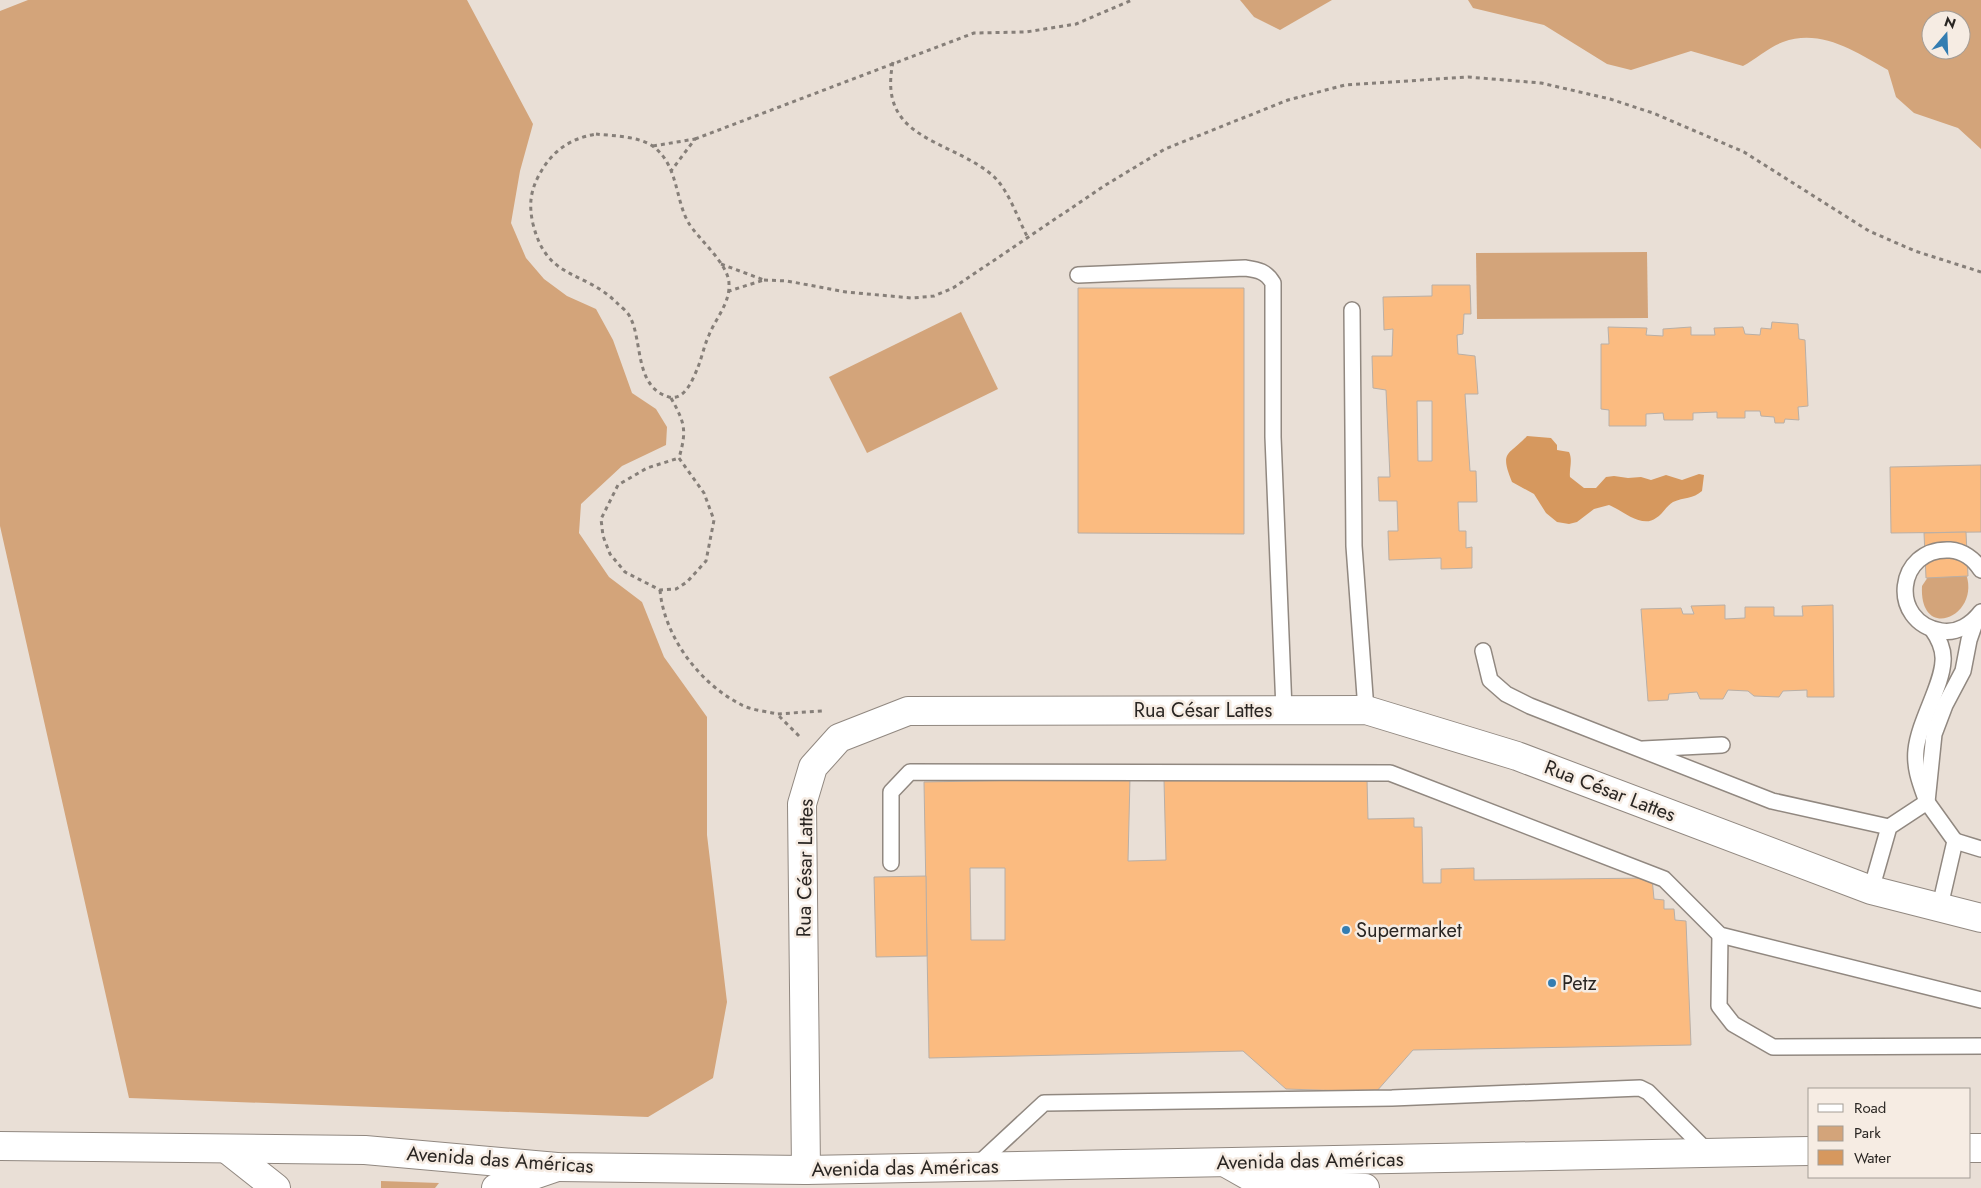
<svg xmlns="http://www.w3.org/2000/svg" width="1981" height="1188" viewBox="0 0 1981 1188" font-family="Jost,sans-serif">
<rect width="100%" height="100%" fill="#e9dfd6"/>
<g fill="#d3a47a" fill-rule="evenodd">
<path d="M28 0H467L533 124 520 171 511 223 526 258 544 279 567 296 596 309 613 340 632 393 656 409 667 427 666 445 622 466 581 504 579 533 609 577 642 602 664 657 707 717V835L727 1002 713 1078 648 1117 129 1098 0 526V11Z"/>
<path d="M1240 0H1332L1280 30 1254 17Z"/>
<path d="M1468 0H1981V149L1958 128 1914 113 1896 97 1888 70C1856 52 1821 28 1783 42 1769 47 1756 59 1743 66L1691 51 1631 70 1607 64 1544 25 1473 8ZM1931 20H1961V50H1931Z"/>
<path d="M1647 252 1648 318 1477 319 1476 253Z"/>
<path d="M961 312 998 389 867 453 829 377Z"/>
<path d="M1932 571 1966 574C1981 616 1919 643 1922 586Z"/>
<path d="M381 1181 439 1183 435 1188H381Z"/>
</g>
<path fill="#d6985e" d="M1527 436 1551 438 1557 445V450L1569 452C1573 460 1569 469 1570 477L1584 488H1596L1606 477 1614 476 1628 478 1641 477 1651 480 1666 475 1682 480 1699 474 1704 475 1702 491C1693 499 1684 497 1673 502 1666 506 1663 514 1656 518 1642 529 1622 510 1609 505L1594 509 1577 522 1569 524 1557 522 1546 513 1534 494 1512 482C1499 450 1509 456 1527 436Z"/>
<g fill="#fbbb80" stroke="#b9afa6" fill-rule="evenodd">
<path d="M1432 285H1470L1471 314H1464L1463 334 1457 335 1458 354 1475 356 1478 394H1465L1470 471H1476L1477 502H1458L1459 531H1466V548L1472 547V568L1441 569V558L1389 560 1388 531H1398L1397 501H1379L1378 477H1390L1386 390 1373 388 1372 356H1392L1393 329 1384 330 1383 297 1432 296ZM1417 401H1432V461H1418Z"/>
<path d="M1078 288H1244V534L1078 533Z"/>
<path d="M1772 322 1798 324 1799 339 1805 340 1808 406 1798 407 1799 420 1785 419 1784 423H1775L1774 417 1761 416 1760 411H1745V418H1717V412L1693 413V420H1664L1663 413 1646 414V426H1609V410L1601 409V344H1609L1608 327 1647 328 1646 335 1663 336V329L1691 327V335H1715L1714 328 1743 327 1745 334 1760 335 1761 328 1771 329Z"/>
<path d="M1981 465V532L1891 533 1890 467Z"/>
<path d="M1966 532 1968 576 1926 578 1924 533Z"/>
<path d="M1725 605V619L1745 618V607H1774V616H1803L1802 606 1833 605 1834 697H1807V690L1783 691 1779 697 1754 696 1748 691 1728 690 1723 699H1700L1697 692 1669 694 1668 700 1648 701 1641 609 1681 608 1683 614H1694L1691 606Z"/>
<path d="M1289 774V781L1367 779 1368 819 1414 818V827H1422L1423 883H1441V869L1474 868V880L1652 878 1654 899 1664 900V909H1674L1675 920 1686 921 1691 1045 1413 1050 1376 1092 1286 1089 1243 1051 929 1058 924 782 1130 778 1128 861 1166 860 1164 780ZM970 868H1005V940H971Z"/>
<path d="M926 876 927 956 876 957 874 877Z"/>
</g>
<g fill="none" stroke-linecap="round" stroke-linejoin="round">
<defs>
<g id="service">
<path d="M1078 275 1245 268C1258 270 1266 271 1273 283V437L1284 710"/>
<path d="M1352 310 1354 546 1366 710"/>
<path d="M1981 570C1974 559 1963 551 1950 550 1896 547 1888 622 1941 631 1957 634 1972 624 1981 612"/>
<path d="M1483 651 1490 680 1506 694 1530 706 1772 801 1889 827"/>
<path d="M1643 749 1722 745"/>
<path d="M1927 802 1934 734 1945 705 1963 671 1969 640 1977 617"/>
<path d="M1927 802C1921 785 1914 769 1916 750 1919 721 1942 686 1943 661 1944 650 1939 639 1932 629"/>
<path d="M1955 841 1981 849"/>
<path d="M891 863V792L910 772 1390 773 1664 879 1720 935 1981 1000"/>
<path d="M1871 890 1889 827 1927 802 1955 841 1940 906"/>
<path d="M1720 935 1719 1006 1733 1024 1773 1047 1981 1046"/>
<path d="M975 1167 1044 1103 1392 1098 1640 1088 1648 1092 1709 1153"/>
</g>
<path id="minor" d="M806 1170 802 804 813 767 839 738 908 711 1366 710 1517 756 1871 890 1981 918"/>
<g id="secondary">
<path d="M0 1146 365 1150 557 1167 806 1170 1810 1151"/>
<path d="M1970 1148H1981"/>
</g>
<g id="trunk">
<path d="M228 1150 276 1188"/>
<path d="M1226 1163 1263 1184 1365 1188"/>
<path d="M496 1188 557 1167"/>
</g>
</defs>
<use href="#service" stroke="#918880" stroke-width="18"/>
<use href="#minor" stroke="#918880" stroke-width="30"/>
<use href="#secondary" stroke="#918880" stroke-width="30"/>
<use href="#trunk" stroke="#918880" stroke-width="30"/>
<g stroke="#867f79" stroke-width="3" stroke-dasharray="4 4" stroke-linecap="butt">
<path d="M893 62C877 139 946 138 991 174 1008 188 1017 217 1027 236"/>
<path d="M596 134C614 136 639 136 654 147 678 166 675 198 688 222 698 239 729 264 729 284 730 303 716 318 709 335 704 346 702 357 698 367 693 379 685 401 669 397 634 387 643 341 630 317 628 312 621 307 617 303 583 269 547 281 533 224 529 206 530 193 538 177 551 152 568 139 596 134Z"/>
<path d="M695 139 974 33 1026 32 1076 24 1132 0"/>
<path d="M653 146 695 139 671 171"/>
<path d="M721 264 764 280 729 291"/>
<path d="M764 280 787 281 846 292 912 298 934 296 953 288 1104 186 1165 149 1288 100 1345 85 1468 77 1541 83 1610 99 1653 113 1744 152 1869 231 1915 251 1981 272"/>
<path d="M671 398C685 423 687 430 679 458"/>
<path d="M679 458 704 493 714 520 706 561 687 582 676 589 660 590 625 572 610 554 603 536 601 519 618 485 647 468Z"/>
<path d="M660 590C664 636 699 683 740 704 750 710 765 711 777 714"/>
<path d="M799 736 777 714 822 711"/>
</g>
<use href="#service" stroke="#fff" stroke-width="15"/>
<use href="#minor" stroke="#fff" stroke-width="28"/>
<use href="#secondary" stroke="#fff" stroke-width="28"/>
<use href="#trunk" stroke="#fff" stroke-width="28"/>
</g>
<g fill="#347db1" stroke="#f6ece3" stroke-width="2">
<circle cx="1346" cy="930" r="5"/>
<circle cx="1552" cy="983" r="5"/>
</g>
<g text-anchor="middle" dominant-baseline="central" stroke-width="5" stroke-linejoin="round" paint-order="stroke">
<g font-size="20" fill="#2a2623" stroke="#f6ece3">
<text x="1203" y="710">Rua César Lattes</text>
<text transform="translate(1610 791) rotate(21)">Rua César Lattes</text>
<text transform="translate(805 868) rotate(-89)">Rua César Lattes</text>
<text transform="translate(500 1160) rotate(4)">Avenida das Américas</text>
<text transform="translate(1310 1161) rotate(-1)">Avenida das Américas</text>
<text transform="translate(905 1168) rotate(-1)">Avenida das Américas</text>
</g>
<g font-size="20" fill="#2a2623" stroke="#f6ece3" text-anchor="start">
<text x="1356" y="930">Supermarket</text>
<text x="1562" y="983">Petz</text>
</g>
</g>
<rect x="1808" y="1088" width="162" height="90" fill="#f6ece3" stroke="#a49d96"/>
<rect x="1818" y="1104" width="25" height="8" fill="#ffffff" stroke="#a49d96"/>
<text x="1854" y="1113" font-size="15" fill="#2a2623">Road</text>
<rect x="1818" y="1126" width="25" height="15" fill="#d3a47a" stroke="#a49d96"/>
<text x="1854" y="1138" font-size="15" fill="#2a2623">Park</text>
<rect x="1818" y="1150" width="25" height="15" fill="#d6985e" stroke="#a49d96"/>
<text x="1854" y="1163" font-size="15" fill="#2a2623">Water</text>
<g transform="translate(1946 35) rotate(19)"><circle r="24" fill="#f6ece3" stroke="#a49d96"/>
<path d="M0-4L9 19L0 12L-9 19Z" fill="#347db1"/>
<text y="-8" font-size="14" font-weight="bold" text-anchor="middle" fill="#2a2623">N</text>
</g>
</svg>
